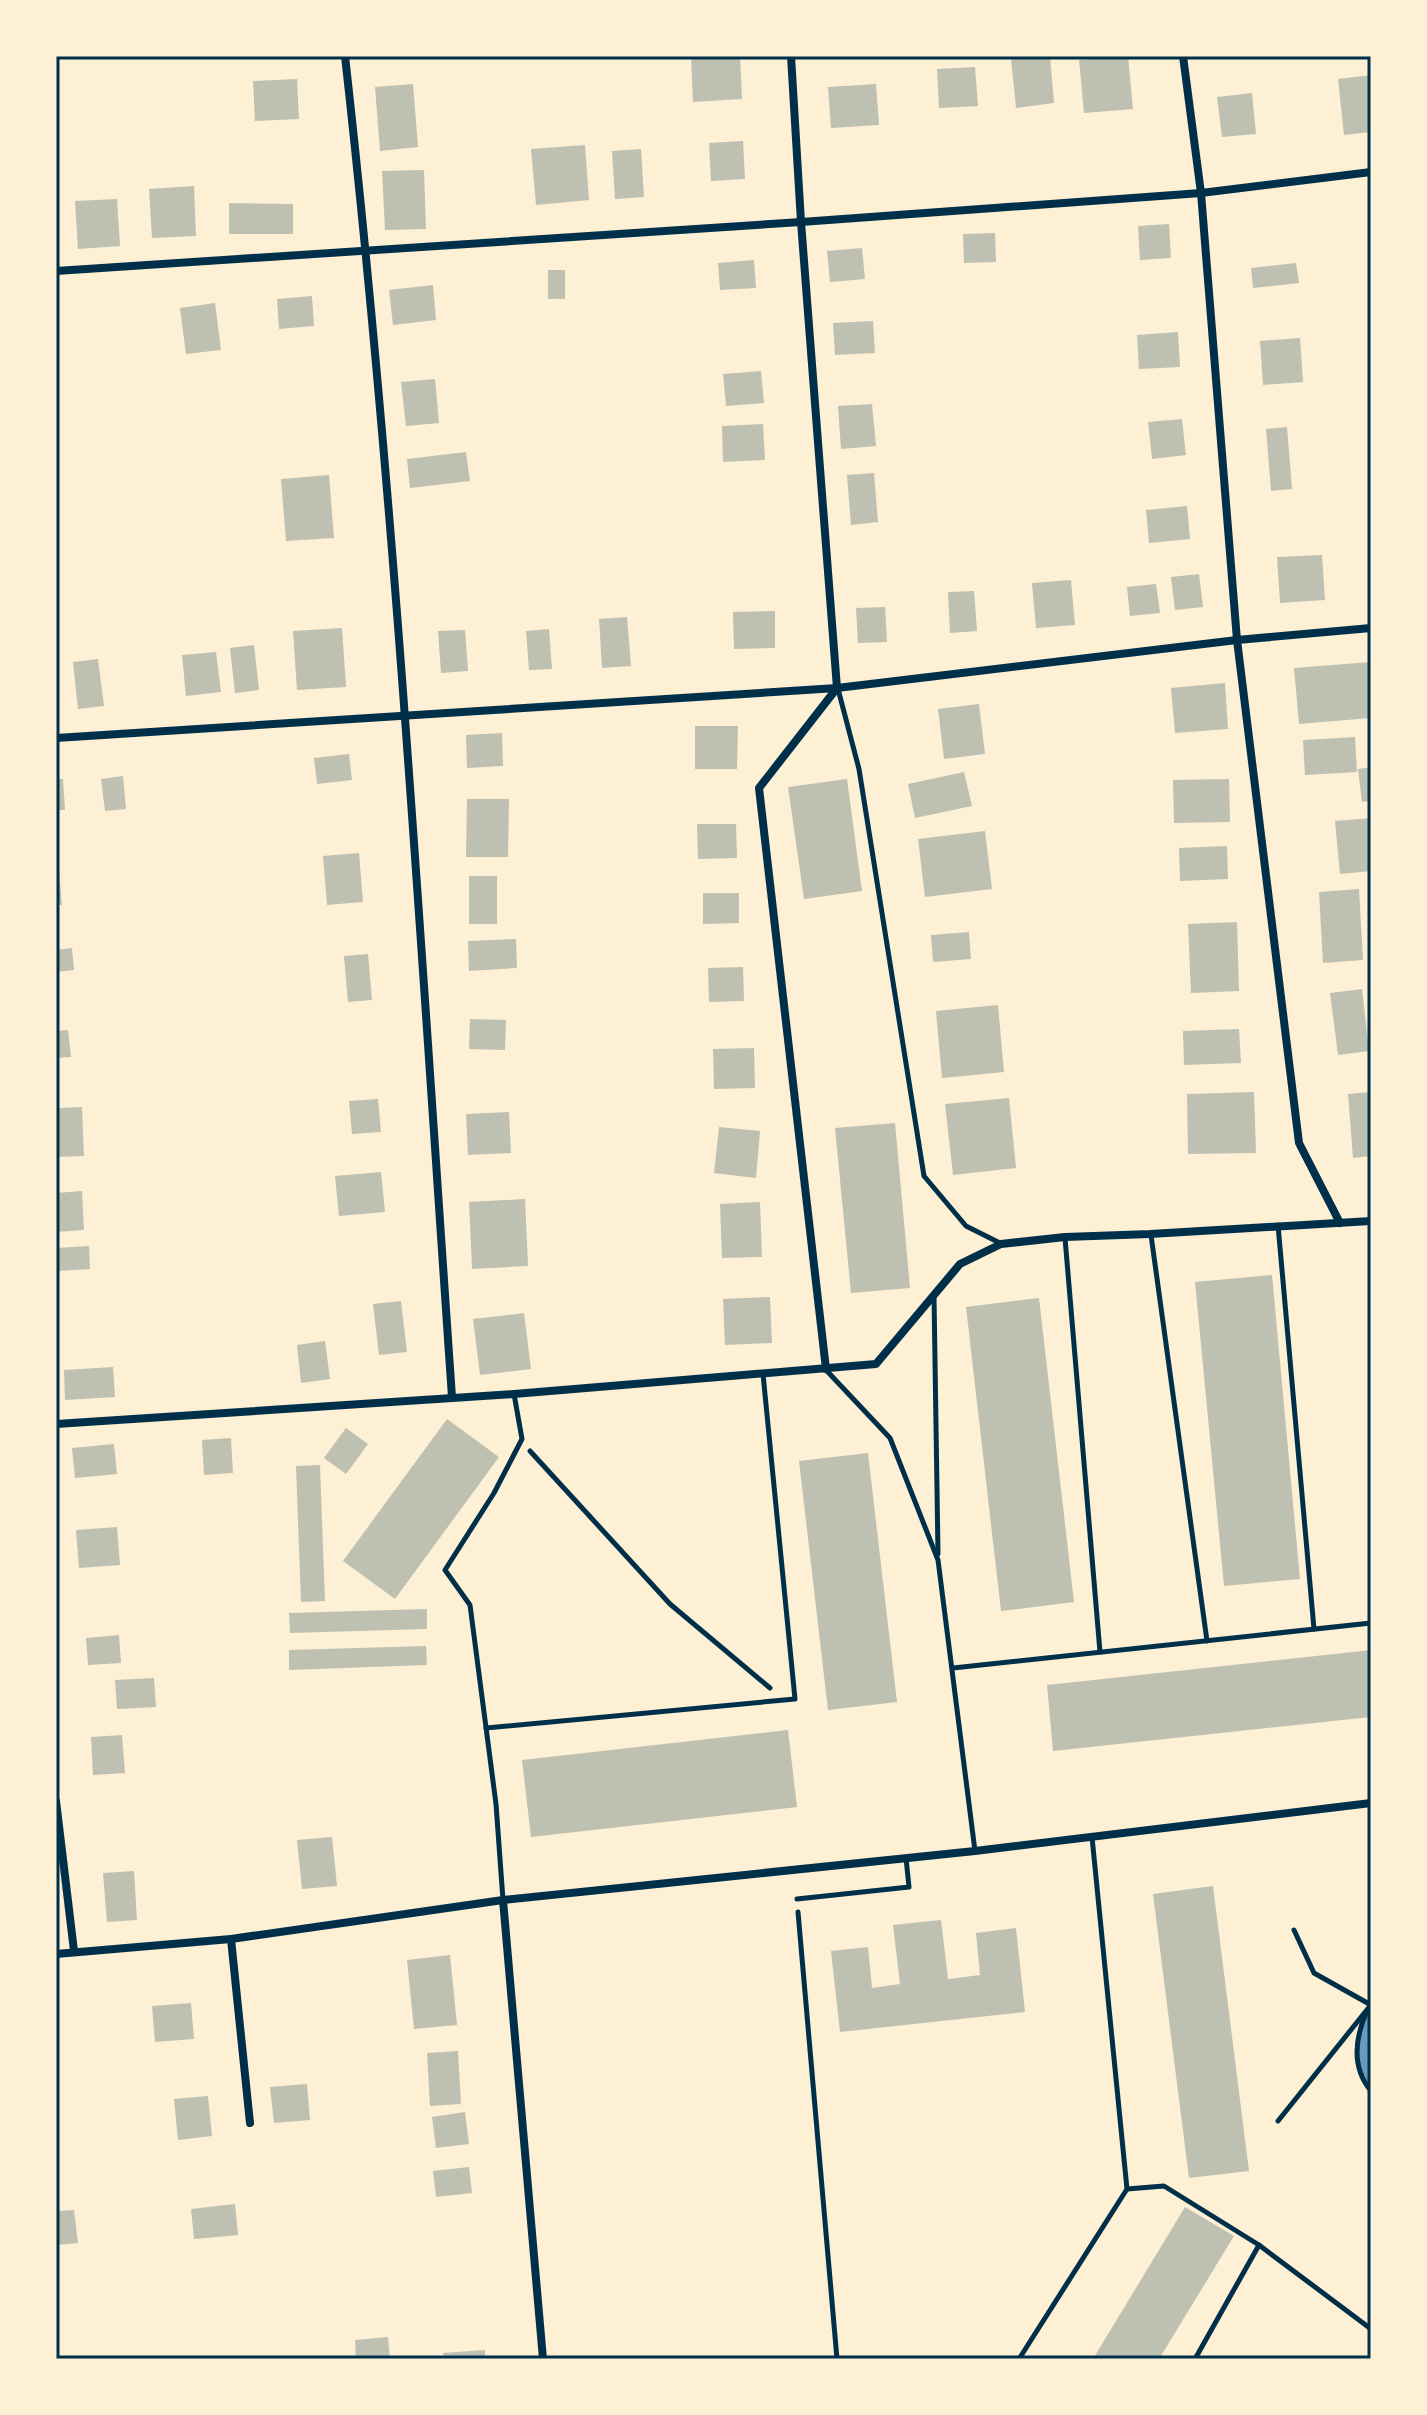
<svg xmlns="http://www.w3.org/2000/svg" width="1427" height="2415" viewBox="0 0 1427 2415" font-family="'DejaVu Sans',sans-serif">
<rect width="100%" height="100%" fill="#fdf0d5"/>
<path fill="#669bbc" d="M1368 2010H1371V2091C1349 2065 1359 2039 1368 2010Z"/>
<g fill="#bec0b2">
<path d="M691 56H740L742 99 693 102Z"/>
<path d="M1050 56 1054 103 1016 108 1011 59Z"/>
<path d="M1128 56 1133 109 1084 113 1079 60Z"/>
<path d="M975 67 978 106 939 108 937 69Z"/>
<path d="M1371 75V132L1344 135 1338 79Z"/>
<path d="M297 79 299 119 255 121 253 81Z"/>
<path d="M413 84 418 147 380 151 375 87Z"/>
<path d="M876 84 879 125 831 128 828 87Z"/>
<path d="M1252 93 1256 134 1222 137 1217 97Z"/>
<path d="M743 141 745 179 711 181 709 143Z"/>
<path d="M585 145 589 200 536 205 531 149Z"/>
<path d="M641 149 644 197 615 199 612 151Z"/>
<path d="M424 170 426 229 385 230 382 171Z"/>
<path d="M194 186 196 236 152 238 149 189Z"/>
<path d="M117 199 120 246 78 249 75 201Z"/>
<path d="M229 203 293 204V234H229Z"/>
<path d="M1169 224 1171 258 1140 260 1138 226Z"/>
<path d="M995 233 996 262 964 263 963 234Z"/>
<path d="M862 248 865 279 830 282 827 251Z"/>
<path d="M754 260 756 288 720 290 718 263Z"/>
<path d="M1296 263 1299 283 1253 288 1251 268Z"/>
<rect x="548" y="270" width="17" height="29"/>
<path d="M433 285 436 320 393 325 389 290Z"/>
<path d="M312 296 314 326 279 329 277 299Z"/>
<path d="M215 303 221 350 186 354 180 308Z"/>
<path d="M873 321 875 353 835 355 833 323Z"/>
<path d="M1178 332 1180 367 1139 369 1137 335Z"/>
<path d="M1300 338 1303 382 1263 385 1260 341Z"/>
<path d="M761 371 764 403 726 406 723 374Z"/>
<path d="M435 379 439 423 406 426 401 382Z"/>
<path d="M872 404 876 446 841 449 838 406Z"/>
<path d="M1182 419 1186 455 1152 459 1148 422Z"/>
<path d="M763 424 765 460 723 462 722 426Z"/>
<path d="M1287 427 1292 489 1271 491 1266 429Z"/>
<path d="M466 452 470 481 410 488 407 459Z"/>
<path d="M874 473 878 522 851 525 847 475Z"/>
<path d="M329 475 334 538 286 541 281 479Z"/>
<path d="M1187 506 1190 539 1149 543 1146 510Z"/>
<path d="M1322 555 1325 600 1280 603 1277 557Z"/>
<path d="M1199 574 1203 607 1175 610 1171 577Z"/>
<path d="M1071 580 1075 625 1036 628 1032 583Z"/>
<path d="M1156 584 1160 613 1130 616 1127 587Z"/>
<path d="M974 591 977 631 950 633 948 592Z"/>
<path d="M885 607 887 642 858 643 856 608Z"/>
<path d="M775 611V648L734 649 733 612Z"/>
<path d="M627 617 631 666 602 668 599 619Z"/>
<path d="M342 628 346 687 297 690 293 631Z"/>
<path d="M549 629 552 669 529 670 526 631Z"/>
<path d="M465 630 468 671 441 673 438 631Z"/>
<path d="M254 645 259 690 235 693 230 648Z"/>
<path d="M216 652 221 692 186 696 182 655Z"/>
<path d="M98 659 104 706 78 709 73 662Z"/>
<path d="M1371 662V718L1299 724 1294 668Z"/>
<path d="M1225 683 1228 729 1175 733 1171 688Z"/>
<path d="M979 704 985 754 944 759 938 709Z"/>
<path d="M695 726H738L737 769H695Z"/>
<path d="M502 733 503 766 467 768 466 735Z"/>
<path d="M1355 737 1357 772 1305 775 1303 740Z"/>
<path d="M349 754 352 780 317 784 314 758Z"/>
<path d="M1371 767V801L1362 802 1358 769Z"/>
<path d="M964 772 972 806 915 818 908 784Z"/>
<path d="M123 776 126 809 105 811 101 779Z"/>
<path d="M56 779H63L65 810H56Z"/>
<path d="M847 779 862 891 804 899 788 787Z"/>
<path d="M1229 779 1230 822 1174 823 1173 780Z"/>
<path d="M467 799H509L508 857H466Z"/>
<path d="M1371 818V871L1340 874 1335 821Z"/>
<path d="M697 824H736L737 858 698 859Z"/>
<path d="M985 831 992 889 925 897 918 839Z"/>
<path d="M1227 846 1228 879 1180 881 1179 848Z"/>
<path d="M359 853 363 902 327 905 323 856Z"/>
<path d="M56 857H58L62 905H56Z"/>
<rect x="469" y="876" width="28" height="48"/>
<path d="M1359 889 1363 960 1323 963 1319 892Z"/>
<path d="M703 893H739V923L703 924Z"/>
<path d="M1237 922 1239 991 1191 993 1188 924Z"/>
<path d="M969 932 971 959 933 962 931 935Z"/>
<path d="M516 939 517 968 469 971 468 941Z"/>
<path d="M72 948 74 970 56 972V950Z"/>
<path d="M368 954 372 1000 348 1002 344 956Z"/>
<path d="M743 967 744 1001 709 1002 708 968Z"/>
<path d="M1362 989 1369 1051 1338 1055 1330 993Z"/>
<path d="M998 1005 1004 1072 942 1078 936 1011Z"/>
<path d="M470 1019 506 1020 505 1050 469 1049Z"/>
<path d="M1239 1029 1241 1063 1184 1065 1183 1031Z"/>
<path d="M68 1030 71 1057 56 1058V1031Z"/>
<path d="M754 1048 755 1088 714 1089 713 1049Z"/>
<path d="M1254 1092 1256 1153 1188 1154 1187 1094Z"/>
<path d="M1371 1092V1156L1353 1158 1348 1094Z"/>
<path d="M1009 1098 1016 1168 953 1175 945 1104Z"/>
<path d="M378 1099 381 1132 352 1134 349 1101Z"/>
<path d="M82 1107 84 1156 56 1157V1108Z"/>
<path d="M509 1112 511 1153 468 1155 466 1114Z"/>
<path d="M895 1123 910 1288 851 1293 835 1128Z"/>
<path d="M719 1127 760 1131 756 1178 714 1173Z"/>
<path d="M381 1172 385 1212 339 1216 335 1176Z"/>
<path d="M82 1191 84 1230 56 1232V1193Z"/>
<path d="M525 1199 528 1266 472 1269 469 1202Z"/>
<path d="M760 1202 762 1257 722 1258 720 1204Z"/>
<path d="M89 1246 90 1269 57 1271 56 1248Z"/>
<path d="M1272 1275 1300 1579 1224 1586 1195 1282Z"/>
<path d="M770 1297 772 1343 725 1345 723 1299Z"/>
<path d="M1039 1298 1074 1602 1001 1611 966 1307Z"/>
<path d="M401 1301 407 1352 379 1355 373 1304Z"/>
<path d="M524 1313 531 1369 480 1375 473 1319Z"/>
<path d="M325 1341 330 1379 301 1383 297 1345Z"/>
<path d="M113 1367 115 1397 65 1400 64 1370Z"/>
<path d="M447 1419 499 1457 395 1599 343 1561Z"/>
<path d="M346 1428 368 1444 346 1474 324 1458Z"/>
<path d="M231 1438 233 1473 204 1475 202 1440Z"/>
<path d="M114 1444 117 1474 75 1478 72 1448Z"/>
<path d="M868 1453 897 1702 828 1710 799 1461Z"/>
<path d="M320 1465 325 1601 301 1602 296 1466Z"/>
<path d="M117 1527 120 1565 79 1568 76 1530Z"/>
<path d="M427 1609V1629L290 1633 289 1613Z"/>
<path d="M119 1635 121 1663 88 1665 86 1638Z"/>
<path d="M426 1646 427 1665 289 1670V1650Z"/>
<path d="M1371 1650V1717L1053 1751 1047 1685Z"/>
<path d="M154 1678 156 1707 117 1709 115 1680Z"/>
<path d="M788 1730 797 1807 531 1837 522 1760Z"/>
<path d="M122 1735 125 1773 93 1775 91 1737Z"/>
<path d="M332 1837 337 1886 302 1889 297 1840Z"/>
<path d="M134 1871 137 1920 107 1922 103 1873Z"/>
<path d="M1213 1886 1249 2171 1189 2178 1153 1894Z"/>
<path d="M941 1920 948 1979 980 1975 976 1933 1016 1928 1025 2012 840 2032 831 1951 868 1947 872 1988 900 1984 893 1925Z"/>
<path d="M450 1955 457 2025 414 2029 407 1960Z"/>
<path d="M191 2003 194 2039 155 2042 152 2006Z"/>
<path d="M458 2051 461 2104 430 2106 427 2053Z"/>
<path d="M307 2084 310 2120 274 2123 270 2087Z"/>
<path d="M208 2096 212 2136 178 2140 174 2099Z"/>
<path d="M465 2112 469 2144 436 2148 432 2117Z"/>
<path d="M469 2167 472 2193 436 2197 433 2171Z"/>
<path d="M235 2204 238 2235 194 2239 191 2209Z"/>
<path d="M1185 2207 1234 2236 1159 2359H1093Z"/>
<path d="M74 2210 78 2243 56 2245V2211Z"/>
<path d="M388 2337 390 2359H356L355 2340Z"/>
<path d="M485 2350V2359H444L443 2353Z"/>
</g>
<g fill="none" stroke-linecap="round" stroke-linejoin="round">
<g stroke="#003049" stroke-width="5">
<path d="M530 1451 670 1604 770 1688"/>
<path d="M798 1912 837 2359"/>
<path d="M1294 1930 1314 1973 1371 2005"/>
<path d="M1366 2013C1355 2039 1352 2068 1371 2091"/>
<path d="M1278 2121 1370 2006"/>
</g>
<g stroke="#003049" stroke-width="5">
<path d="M838 689 859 769 924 1176 966 1226 1000 1243"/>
<path d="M1278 1225 1314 1629"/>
<path d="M1151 1235 1207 1641"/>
<path d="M1065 1238 1100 1652"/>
<path d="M934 1296 938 1554"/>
<path d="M826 1370 890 1438 938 1560 975 1851"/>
<path d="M953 1668 1371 1623"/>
<path d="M486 1728 795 1699 763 1374"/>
<path d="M797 1899 909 1887 906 1858"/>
<path d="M503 1900 496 1804 470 1605 445 1570 494 1493 522 1439 514 1394"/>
<path d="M1127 2189 1164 2186 1259 2245 1371 2329"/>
<path d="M1019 2359 1127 2189 1092 1837"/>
<path d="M1195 2359 1259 2245"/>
</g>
<g stroke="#003049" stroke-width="8">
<path d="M345 56C395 502 421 950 452 1397"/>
<path d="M791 56 801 222 837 688 759 788 826 1369"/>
<path d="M1183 56 1201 193 1237 640 1299 1143 1340 1223"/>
<path d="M56 271 801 222 1201 193 1371 172"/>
<path d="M56 738 837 688 1237 640 1371 628"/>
<path d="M56 1424 514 1394 876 1364 960 1264 1001 1244 1065 1237 1150 1234 1371 1221"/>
<path d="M56 1801 74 1951"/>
<path d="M503 1900 543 2359"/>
<path d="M231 1939 250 2123"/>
<path d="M56 1954 231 1939 503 1900 975 1851 1371 1803"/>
</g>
</g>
<rect width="1427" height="2415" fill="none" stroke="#fdf0d5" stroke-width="116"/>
<rect x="58" y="58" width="1311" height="2299" fill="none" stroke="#003049" stroke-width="3"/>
</svg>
